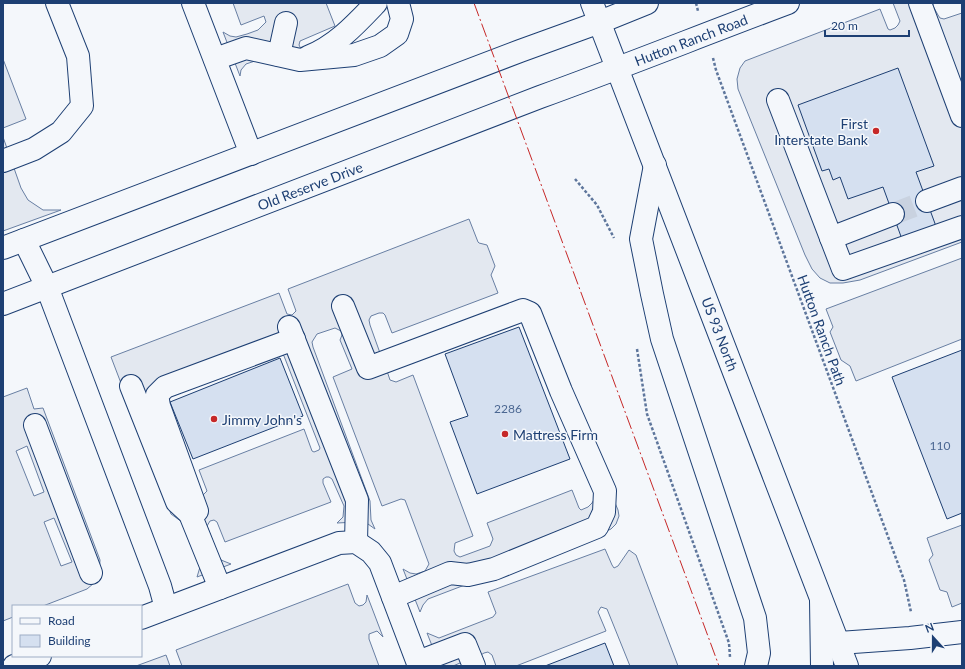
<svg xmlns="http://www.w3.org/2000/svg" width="965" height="669" viewBox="0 0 965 669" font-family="Lato,sans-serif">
<rect width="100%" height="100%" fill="#f4f7fb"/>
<g fill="#e3e8f0" stroke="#687fa3" fill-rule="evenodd">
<path d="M233 3H326L335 26 300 41 299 45 302 51 314 48 365 3H407L405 40 258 60 246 64 241 70 240 76 223 32 230 36 236 37 247 34 258 30 266 22 264 16 241 25ZM386 7H390L391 10V25L382 36 353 47 348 43Z"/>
<path d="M893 3H933V6L938 15 940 18 944 19 962 13V242L860 280 843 283H830L820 278 812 269 805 255 738 89 737 79 740 68 745 61 880 9 888 29 890 30 895 28 898 25 900 21Z"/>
<path d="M3 59 26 119 3 128Z"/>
<path d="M3 137 21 188 28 200 43 210H61L3 231Z"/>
<path d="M469 219 478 242 479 243 487 245 495 266 491 275 498 293 392 333 385 315 383 313H379L371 316 369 320 370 325 380 353 533 306 618 510 619 516 616 524 611 529 604 532 428 599 423 605 420 612 403 569 410 573 416 574 425 571 429 564 405 500 401 499 382 506 333 377 352 369 340 340 342 335 341 331 335 328 317 334 312 342 313 347 370 501 371 520 375 529 368 524 357 522 337 523 343 517 344 506 332 479 329 477H326L323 479V483L331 502 225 542 217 522 214 520 210 521 207 526 218 555 221 560 231 564 197 577 200 567 182 522 171 514 111 357 279 293 287 314 292 315 296 311 288 289ZM525 319 595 487V498L592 503 588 507 581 510 579 508 572 490 487 523 493 539 490 546 460 557 456 555 454 551 455 543 473 536 413 375 396 382 390 380 387 371ZM281 353 284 356 320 448 319 450 314 452 312 451 304 429 199 470 207 491 203 495 199 496 165 398Z"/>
<path d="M962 258V339L856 381 850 366 841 360 830 332 833 327 826 309Z"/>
<path d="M27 388 34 409 43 408 100 560 99 575 94 583 87 589 43 606H13V617L3 621V397ZM27 446 44 492 34 496 16 451ZM54 518 72 562 61 566 44 522Z"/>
<path d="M962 525V603L952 607 947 592 940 590 929 560 933 555 927 538Z"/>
<path d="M605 549 612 565 614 568 618 566 629 550 636 555 678 666H630L607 609 601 607 598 612 606 631 516 666H496L492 655 488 652 484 653 465 665 460 663 453 666H440L427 633 439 638 493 617 496 613 488 592Z"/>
<path d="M348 584 355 603 359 606 363 605 366 602 367 595 383 637 377 631 369 634V639L379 666H182L176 650Z"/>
<path d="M166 655 170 666H136Z"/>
</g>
<g fill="#d5e0f0" stroke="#1d3f73">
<path d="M898 68 934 166 916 172 937 229 903 242 883 187 848 199 840 177 833 180 829 169 822 171 798 105Z"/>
<path d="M519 327 570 459 477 494 450 422 468 416 445 354Z"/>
<path d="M962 350V513L947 519 892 377Z"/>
<path d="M280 358 303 416 193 459 170 402Z"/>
<path d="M605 643 614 666H545L571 656Z"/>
</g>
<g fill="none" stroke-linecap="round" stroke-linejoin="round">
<path stroke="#c9d2e0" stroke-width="22" stroke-dasharray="22 11" stroke-linecap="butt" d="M893 214 927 201"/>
<defs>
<g id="minor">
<path d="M193 3 251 154"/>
<path d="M920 3 962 116"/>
<path d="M279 55 286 23"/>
<path d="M308 57C336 46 356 24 376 3"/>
<path d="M215 59 246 48 300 60 354 55 380 46 397 34 402 19 398 3"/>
<path d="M778 100 843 269 962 227"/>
<path d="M3 161 34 149 61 132 82 106 78 56 57 3"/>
<path d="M655 165 641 239 652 294 662 339 755 618 759 653 756 666"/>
<path d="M927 201 962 188"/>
<path d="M831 238 893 214"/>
<path d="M24 240 47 287 160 586 166 608"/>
<path d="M343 306 368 368 515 313 523 310 530 313 561 391 605 491 604 512 597 527 494 569 468 575 450 573 393 597"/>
<path d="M289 327 357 500 356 542"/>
<path d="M131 386 177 502 190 514 220 588"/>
<path d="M35 425 91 573"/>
<path d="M197 511 159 406 157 395 165 387 294 339"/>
<path d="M821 600 822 666"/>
<path d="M141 618 339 543 356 542 371 552 380 563 419 666"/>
<path d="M839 643 910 638 962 632"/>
<path d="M418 662 465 644 474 666"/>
<path d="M14 666 40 656"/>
</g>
<g id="major">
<path d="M592 3 847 666"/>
<path d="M3 248 520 51 600 22 647 3"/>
<path d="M3 304 540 97C623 67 705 34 788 3"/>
</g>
</defs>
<use href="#minor" stroke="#1d3f73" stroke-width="24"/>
<use href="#major" stroke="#1d3f73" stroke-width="24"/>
<g stroke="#5e769c" stroke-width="2.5" stroke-dasharray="3 2" stroke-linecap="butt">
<path d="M696 3 698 11"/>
<path d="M713 58 716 70 904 580 911 612"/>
<path d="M575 179 597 205 614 238"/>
<path d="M637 349 647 414 729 643 730 657"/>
</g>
<use href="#minor" stroke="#f4f7fb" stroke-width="22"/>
<use href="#major" stroke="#f4f7fb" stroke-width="22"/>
<path stroke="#c62828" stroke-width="1" stroke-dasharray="14 3 2 3" stroke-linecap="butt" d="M474 3 719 666"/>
</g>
<g fill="#c62828" stroke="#f4f7fb" stroke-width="1.5">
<circle cx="876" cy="131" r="4"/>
<circle cx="214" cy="419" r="4"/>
<circle cx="505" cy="434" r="4"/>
</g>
<g text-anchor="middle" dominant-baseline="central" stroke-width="3" stroke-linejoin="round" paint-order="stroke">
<g font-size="12" fill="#4b6792">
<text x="508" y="408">2286</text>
<text x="940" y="445">110</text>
</g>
<g font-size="14" fill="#1d3f73" stroke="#f4f7fb">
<text transform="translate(691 40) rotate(-21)">Hutton Ranch Road</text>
<text transform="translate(310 186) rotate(-21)">Old Reserve Drive</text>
<text transform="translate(822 330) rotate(70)">Hutton Ranch Path</text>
<text transform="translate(720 334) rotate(69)">US 93 North</text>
</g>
<g font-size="14" fill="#1d3f73" stroke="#f4f7fb" text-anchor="start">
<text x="868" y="123" text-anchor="end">First<tspan x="868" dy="16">Interstate Bank</tspan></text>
<text x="222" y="419">Jimmy John's</text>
<text x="513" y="434">Mattress Firm</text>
</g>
</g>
<rect width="965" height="669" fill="none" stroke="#1d3f73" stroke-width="8"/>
<rect x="12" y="605" width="130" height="52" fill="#f4f7fb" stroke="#9eadc5"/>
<rect x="20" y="618" width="20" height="6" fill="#f4f7fb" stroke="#9eadc5"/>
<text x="48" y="625" font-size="12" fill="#1d3f73">Road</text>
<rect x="20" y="635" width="20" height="12" fill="#d5e0f0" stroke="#9eadc5"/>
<text x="48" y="645" font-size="12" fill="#1d3f73">Building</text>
<g transform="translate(933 637) rotate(339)" stroke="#f4f7fb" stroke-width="3" paint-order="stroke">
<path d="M0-3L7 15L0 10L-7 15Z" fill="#1d3f73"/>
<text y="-6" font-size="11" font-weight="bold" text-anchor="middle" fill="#1d3f73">N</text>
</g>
<path d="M825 30v6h84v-6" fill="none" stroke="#1d3f73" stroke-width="2"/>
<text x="831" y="30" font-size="12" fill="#1d3f73" stroke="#f4f7fb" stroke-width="3" paint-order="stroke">20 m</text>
</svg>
